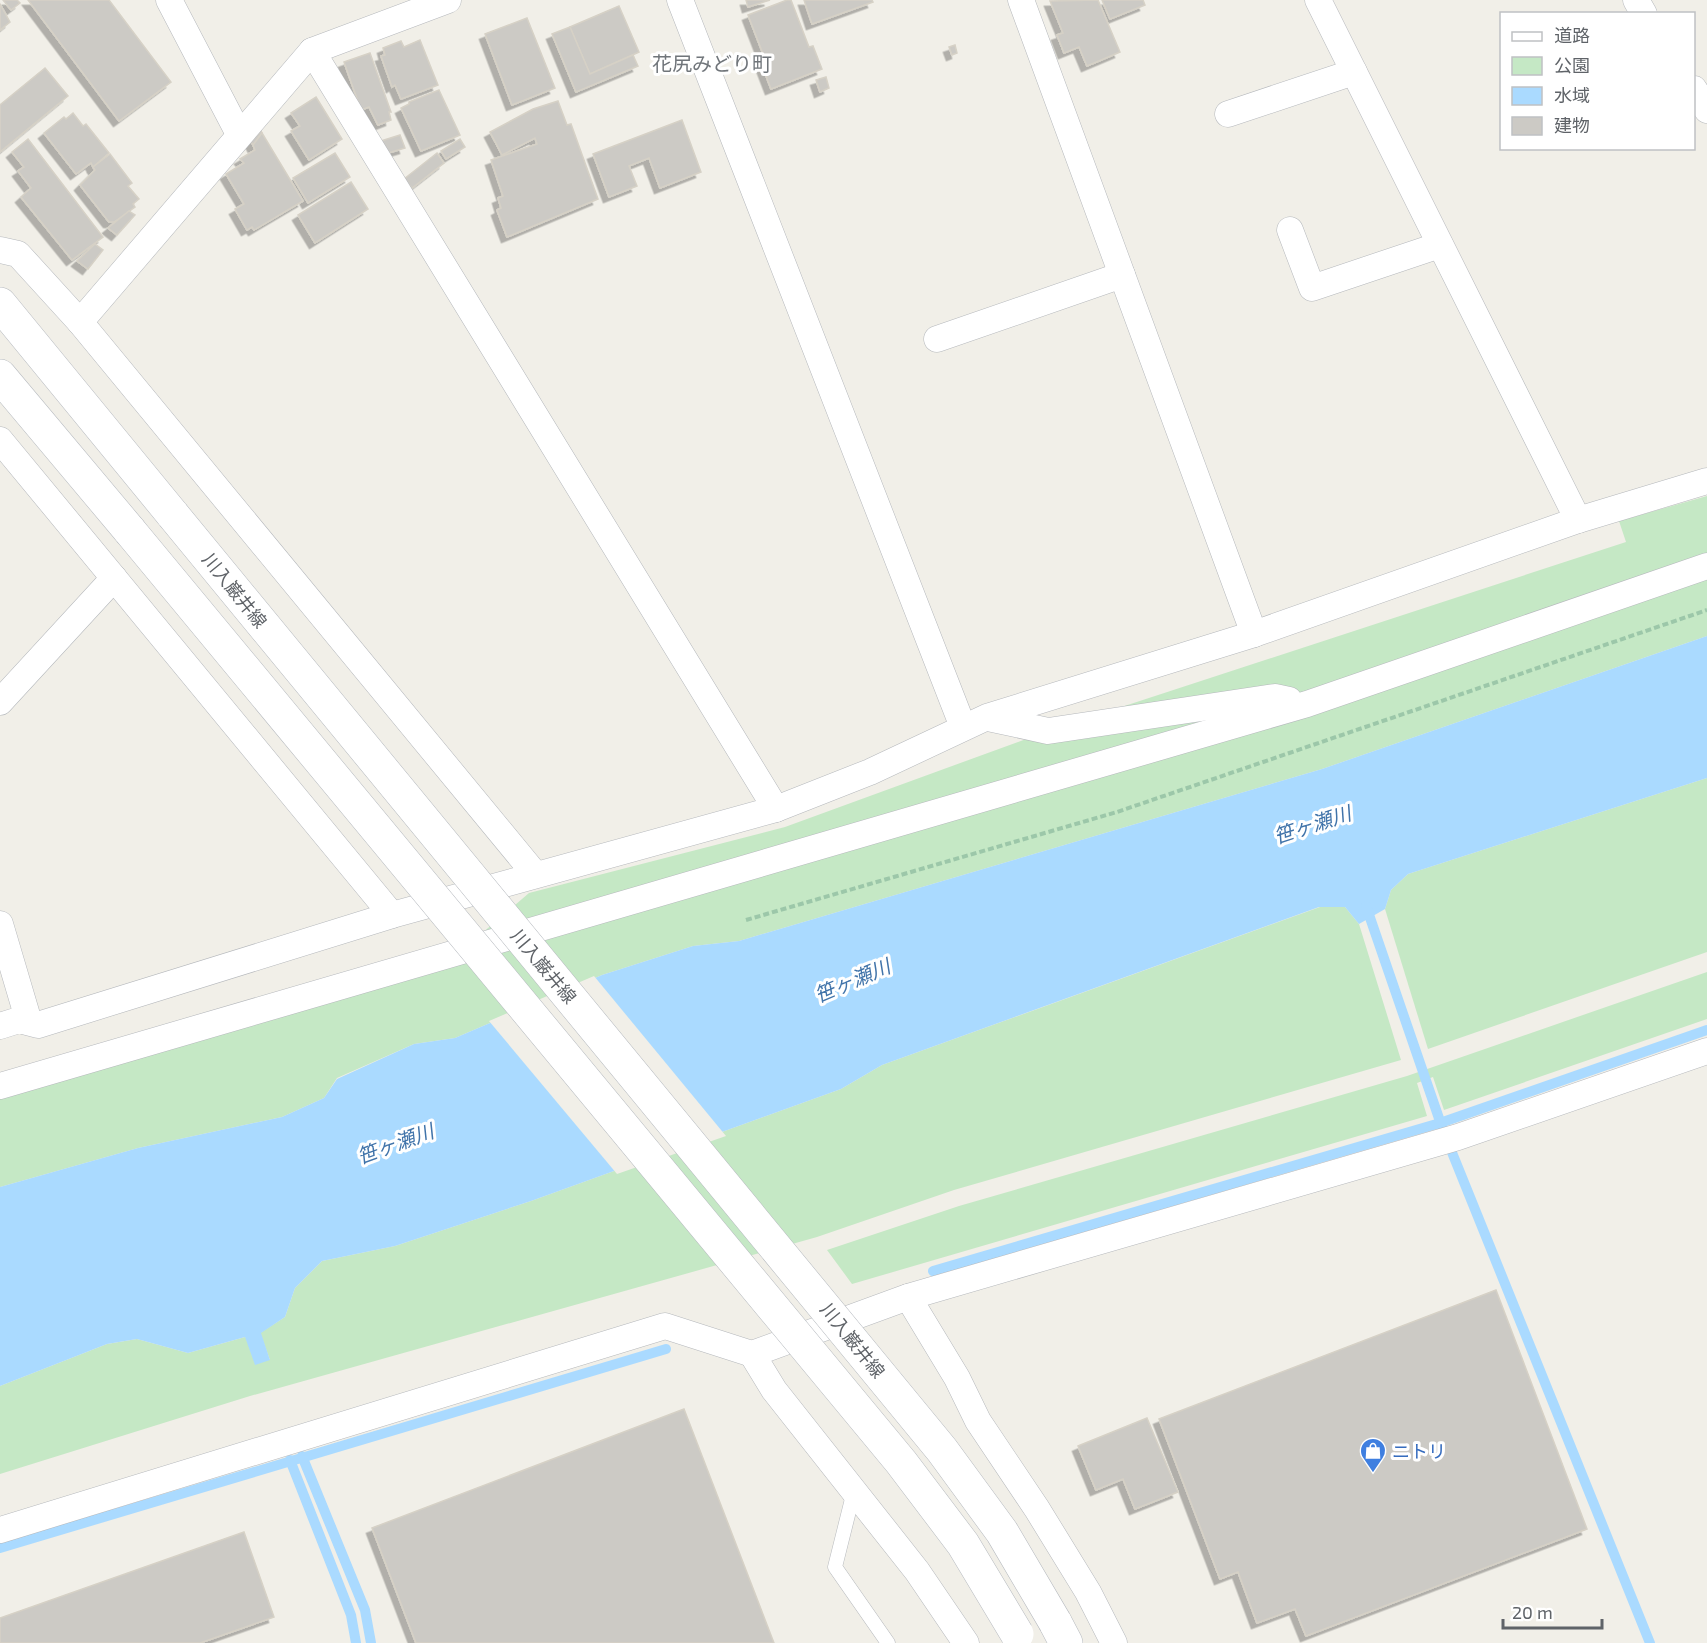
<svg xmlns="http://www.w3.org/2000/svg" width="1707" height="1643" viewBox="0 0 1707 1643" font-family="'Exo 2','Noto Sans JP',sans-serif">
<defs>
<filter id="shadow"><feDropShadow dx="-5.5" dy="5.5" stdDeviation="0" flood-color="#0004"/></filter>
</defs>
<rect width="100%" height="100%" fill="#f1efe8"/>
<g fill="#c5e8c5">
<path d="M1707 496V636L1322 769 739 941 693 946 602 975 455 1038 414 1044 337 1078 324 1098 282 1117 138 1148 0 1187V1095L440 969 529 893 785 827 1048 731 1626 542 1619 521Z"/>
<path d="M1707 778V952L1428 1049 1385 909 1391 890 1408 874Z"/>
<path d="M1320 907H1345L1359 924 1401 1060 954 1190 817 1237 250 1396 0 1474V1386L107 1344 137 1339 188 1353 245 1337 270 1360 260 1333 285 1317 295 1288 322 1261 395 1246 531 1201 841 1089 882 1065Z"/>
<path d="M1707 972V1019L1444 1110 1433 1077 1417 1083 1427 1116 852 1284 827 1250 959 1206 1407 1076Z"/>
</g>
<path fill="#aadaff" d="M1707 636V778L1408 874 1391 890 1385 909 1359 924 1345 907H1319L882 1065 841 1089 531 1201 395 1246 322 1261 295 1288 285 1317 261 1333 270 1360 255 1365 245 1337 188 1353 137 1339 107 1344 0 1386V1187L138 1148 282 1117 324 1098 337 1079 414 1044 455 1038 602 975 693 946 739 941 1322 769Z"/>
<path fill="#f1efe8" d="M594 976 726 1136 617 1174 489 1021Z"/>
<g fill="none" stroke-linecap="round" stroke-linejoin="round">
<g stroke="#aadaff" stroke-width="10">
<path d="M1366 906 1443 1130"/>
<path d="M1451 1150 1650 1643"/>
<path d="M933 1271 1440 1123 1707 1030"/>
<path d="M302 1456 365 1610 371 1643"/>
<path d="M290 1460 351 1615 356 1643"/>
<path d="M0 1548 666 1349"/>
</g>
</g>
<g fill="#cccac5" stroke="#d6d1c6" stroke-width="1.5" filter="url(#shadow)">
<path d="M3 0H17L20 3 11 10Z"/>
<path d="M28 0H109L171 82 119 121Z"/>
<path d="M746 0H770L748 7Z"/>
<path d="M787 0H791L809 47 813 46 822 69 771 89 758 55 763 54 748 15Z"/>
<path d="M804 0H872L873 2 812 24Z"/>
<path d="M1098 0 1120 52 1087 66 1079 47 1064 53 1057 35 1063 33 1050 1Z"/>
<path d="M1102 0H1143L1145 5 1110 19Z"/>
<path d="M0 4 10 22 0 30Z"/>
<path d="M619 6 639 52 590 74 570 27Z"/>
<path d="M527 18 555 88 512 105 485 34Z"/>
<path d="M570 27 590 74 633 55 638 66 576 92 552 34Z"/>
<path d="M420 40 438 85 401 99 395 85 392 87 381 56 385 55 383 48 401 41 404 47Z"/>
<path d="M955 45 957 53 952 55 949 47Z"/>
<path d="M370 53 391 112H389L391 120 378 125 369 107 361 110 344 62Z"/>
<path d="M45 68 68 96 0 152V105Z"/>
<path d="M826 77 829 88 820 92 816 80Z"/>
<path d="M439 90 460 135 421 151 401 108 409 104V102Z"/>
<path d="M316 97 342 139 309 160 291 131 300 126 291 113Z"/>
<path d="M558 101 567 125 571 124 598 199 507 237 497 210 501 208 498 198 503 196 491 160 537 144 535 138 502 155 490 132 533 109Z"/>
<path d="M73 113 83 126 86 124 109 153 93 167 91 163 76 174 44 133 64 117 66 119Z"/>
<path d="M682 120 701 172 660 188 649 158 629 166 637 186 609 197 593 154Z"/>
<path d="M261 131 262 133 253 145 251 142Z"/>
<path d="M262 133 303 201 254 230 252 227 247 230 235 209 244 204 226 174 244 163 240 159 255 150 253 145Z"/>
<path d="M400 135 405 148 388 153 381 141Z"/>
<path d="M28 139 103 237 72 260 21 197 31 188 18 171 24 167 12 152Z"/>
<path d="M460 139 465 147 446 159 441 151Z"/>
<path d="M335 153 350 177 308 203 293 178Z"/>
<path d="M437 153 444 163 412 188 404 179Z"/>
<path d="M110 154 132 183 128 186 139 199 133 204 135 207 114 222H109L80 185 95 170 93 167Z"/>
<path d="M351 182 368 209 315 243 298 215Z"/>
<path d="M129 211 135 215 117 235 108 228Z"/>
<path d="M95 244 103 250 88 269 77 261Z"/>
<path d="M1496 1290 1587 1529 1306 1636 1295 1609 1257 1623 1238 1572 1220 1579 1159 1419Z"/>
<path d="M684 1409 774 1643H416L372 1528Z"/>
<path d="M1147 1418 1178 1492 1135 1509 1123 1479 1096 1490 1078 1446Z"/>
<path d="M244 1532 274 1617 200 1643H0V1618Z"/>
</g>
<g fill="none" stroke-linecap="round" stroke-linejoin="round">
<defs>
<path id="lane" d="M854 1491 835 1567 888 1643"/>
<g id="street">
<path d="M169 0 239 134"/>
<path d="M680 0 963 727"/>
<path d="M1021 0 1254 634"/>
<path d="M1318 0 1578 520"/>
<path d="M1636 0 1644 14"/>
<path d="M312 51 776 809"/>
<path d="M1694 89 1707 110"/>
<path d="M1228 114 1354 72"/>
<path d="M1290 230 1312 288 1440 245"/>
<path d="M0 250 18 254 80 322 535 874"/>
<path d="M80 322 312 51 448 0"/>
<path d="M937 339 1122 275"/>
<path d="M0 440 392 915"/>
<path d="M0 702 114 578"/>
<path d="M988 718 1048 731 1275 697 1289 700"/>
<path d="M0 924 29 1022"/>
<path d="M0 1026 19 1020 38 1025 392 915 776 809 870 772 987 717 1254 634 1578 520 1707 481"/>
<path d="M0 1086 1307 704 1707 566"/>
<path d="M908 1297 957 1378 978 1421 1037 1509 1088 1592 1114 1643"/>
<path d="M752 1354 774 1390 917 1571 966 1643"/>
<path d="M0 1530 665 1326 752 1354 908 1297 1458 1137 1707 1051"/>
</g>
<g id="secondary">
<path d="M0 304 173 515"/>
<path d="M0 376 130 531"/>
<path d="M1055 1622 1066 1643"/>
</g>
</defs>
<use href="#lane" stroke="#b5b8bc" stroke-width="15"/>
<use href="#street" stroke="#b5b8bc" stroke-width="27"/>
<use href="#secondary" stroke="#b6babf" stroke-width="34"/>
<path stroke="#9cc7a9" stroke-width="4" stroke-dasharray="6 3" stroke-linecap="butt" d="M746 920 1117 812 1707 610"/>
<use href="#lane" stroke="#fff" stroke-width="14"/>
<use href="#street" stroke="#fff" stroke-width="26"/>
<use href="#secondary" stroke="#fff" stroke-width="33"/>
<defs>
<g id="secondary-bridge">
<path d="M173 515 942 1450 1002 1532 1055 1622"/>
<path d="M130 531 901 1462 963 1544 1017 1634"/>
</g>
</defs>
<use href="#secondary-bridge" stroke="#b6babf" stroke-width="34" stroke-linecap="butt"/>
<use href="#secondary-bridge" stroke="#fff" stroke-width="33"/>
</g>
<defs>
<symbol id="shop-pin" viewBox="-11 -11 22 30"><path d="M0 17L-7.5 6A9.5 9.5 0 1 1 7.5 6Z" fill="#3f7fe0" stroke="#fff"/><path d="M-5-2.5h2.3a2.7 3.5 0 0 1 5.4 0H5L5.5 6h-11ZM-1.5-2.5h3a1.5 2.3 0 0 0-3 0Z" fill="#fff"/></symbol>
</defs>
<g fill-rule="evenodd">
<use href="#shop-pin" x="1358" y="1436" width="30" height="40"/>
</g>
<g text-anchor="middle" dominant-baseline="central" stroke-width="6" stroke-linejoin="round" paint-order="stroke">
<g font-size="18" fill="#5f6368" stroke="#fff">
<text transform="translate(235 590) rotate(51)">川入巌井線</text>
<text transform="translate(544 966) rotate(50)">川入巌井線</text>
<text transform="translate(853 1340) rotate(51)">川入巌井線</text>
</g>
<g font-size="18" fill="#366cbe" stroke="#fff" text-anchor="start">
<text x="1392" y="1451">ニトリ</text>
</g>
<g font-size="20" fill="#70757a" stroke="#fff">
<text x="712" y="63">花尻みどり町</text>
</g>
<g font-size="20" font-style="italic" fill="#4174aa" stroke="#fff">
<text transform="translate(1312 824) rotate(-18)">笹ヶ瀬川</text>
<text transform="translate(852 980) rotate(-23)">笹ヶ瀬川</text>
<text transform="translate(395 1143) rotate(-20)">笹ヶ瀬川</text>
</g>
</g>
<rect x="1500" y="12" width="195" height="138" fill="#ffffff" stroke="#bfc1c3" stroke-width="1.5"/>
<rect x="1512" y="32" width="30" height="9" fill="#ffffff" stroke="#bfc1c3" stroke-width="1.5"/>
<text x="1554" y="42" font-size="18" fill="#5f6368">道路</text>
<rect x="1512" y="57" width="30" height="18" fill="#c5e8c5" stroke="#bfc1c3" stroke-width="1.5"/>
<text x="1554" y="72" font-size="18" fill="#5f6368">公園</text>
<rect x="1512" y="87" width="30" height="18" fill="#aadaff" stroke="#bfc1c3" stroke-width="1.5"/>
<text x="1554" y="102" font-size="18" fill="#5f6368">水域</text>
<rect x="1512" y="117" width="30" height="18" fill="#cccac5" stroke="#bfc1c3" stroke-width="1.5"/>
<text x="1554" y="132" font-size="18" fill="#5f6368">建物</text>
<path d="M1503 1619v9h99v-9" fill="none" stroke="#5f6368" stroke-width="3"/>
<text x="1512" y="1619" font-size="18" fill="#5f6368" stroke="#ffffff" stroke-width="4.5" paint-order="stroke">20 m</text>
</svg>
